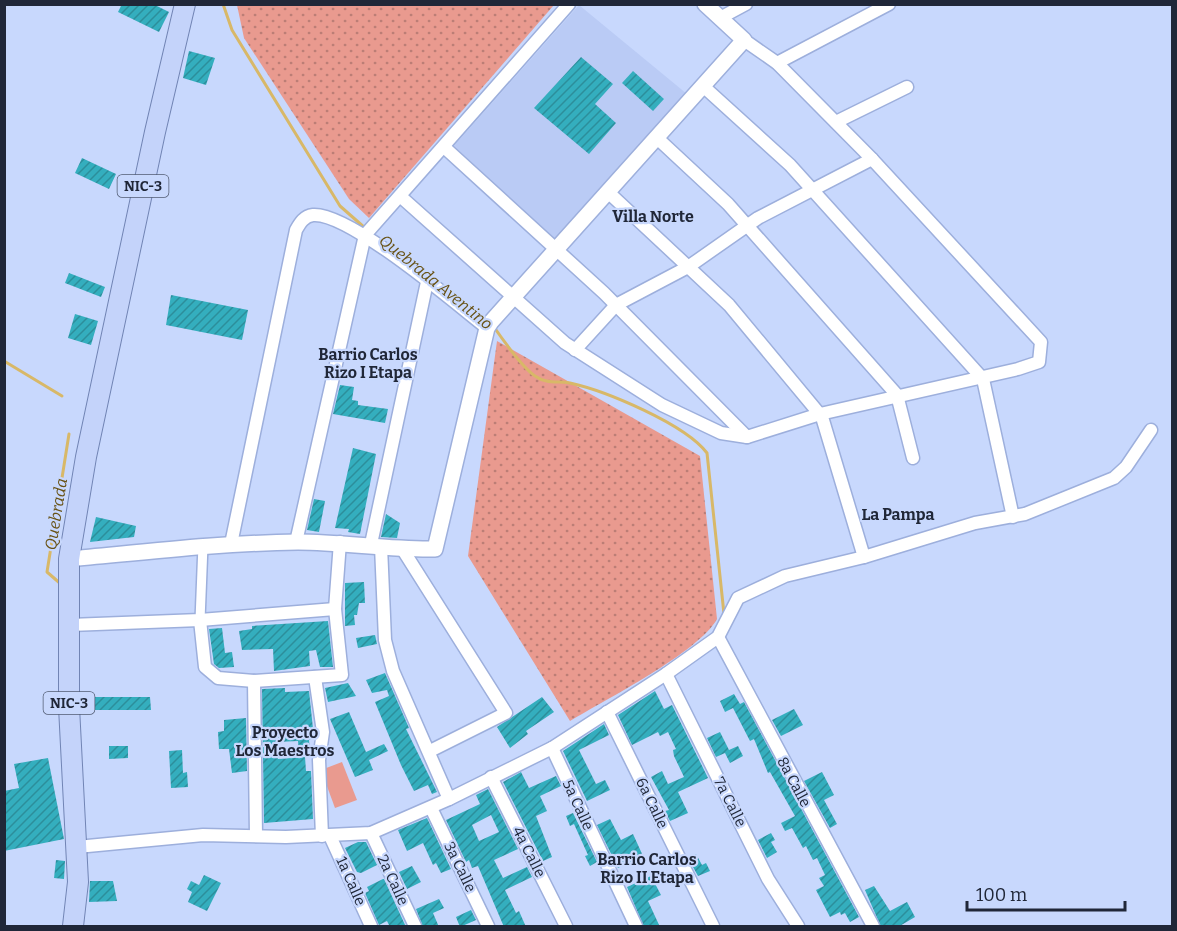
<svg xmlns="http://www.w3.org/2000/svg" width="1177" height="931" viewBox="0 0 1177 931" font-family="Bitter,serif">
<defs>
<pattern id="green-dots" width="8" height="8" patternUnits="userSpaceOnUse" patternTransform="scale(1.5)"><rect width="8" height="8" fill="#e99a8f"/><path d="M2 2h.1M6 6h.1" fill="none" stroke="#bc7e76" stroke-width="1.8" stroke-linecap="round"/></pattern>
<pattern id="building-hatch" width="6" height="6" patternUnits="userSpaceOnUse" patternTransform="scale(1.5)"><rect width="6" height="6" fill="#34aebe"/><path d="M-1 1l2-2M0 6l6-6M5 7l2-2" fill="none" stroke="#2c8e9b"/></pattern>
</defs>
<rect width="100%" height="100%" fill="#c8d8fd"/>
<path fill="#bacbf5" d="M579 5 687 94 556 243 453 147Z"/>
<g fill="url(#green-dots)">
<path d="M237 5V4L554 5 369 218 349 199 244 38Z"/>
<path d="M497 341 700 456 717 619C699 652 605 700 570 721L468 556Z"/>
</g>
<path fill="#e99a8f" d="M342 762 357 800 335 808 321 770Z"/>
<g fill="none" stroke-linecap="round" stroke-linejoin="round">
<g stroke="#d8b868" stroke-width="3">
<path d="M223 4 232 30 340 206 365 228"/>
<path d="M494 327C503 340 522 367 535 376 546 384 557 381 570 383 606 391 685 424 707 453L724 614"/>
<path d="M4 361 62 396"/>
<path d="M62 585 47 572 69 434"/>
</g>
</g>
<g fill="url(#building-hatch)" fill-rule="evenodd">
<path d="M122 4H153L169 12 159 32 118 12Z"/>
<path d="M189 51 215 58 206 85 183 78Z"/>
<path d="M581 57 613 84 595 104 616 123 589 154 534 108Z"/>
<path d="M633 71 664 99 653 111 622 83Z"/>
<path d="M82 158 116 174 109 189 75 173Z"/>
<path d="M69 273 105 287 101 297 65 283Z"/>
<path d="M171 295 248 310 242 340 166 325Z"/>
<path d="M75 314 98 321 91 345 68 338Z"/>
<path d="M340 385 354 387 352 400 358 401V405L388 409 385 423 333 414Z"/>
<path d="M353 448 376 454 360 534 348 532 349 529 335 528Z"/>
<path d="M314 499 325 501 319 532 307 530Z"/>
<path d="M386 514 400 523 397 538 381 537Z"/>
<path d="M96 517 136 526 134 537 90 542Z"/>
<path d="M364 582 365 603H359L357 615H354L355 625 345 626V583Z"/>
<path d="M328 621 333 667H320L316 650 309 651 310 666 274 671 273 649 242 650 239 631 252 629V626Z"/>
<path d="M222 628 225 653 232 652 234 667 219 668 214 664 209 629Z"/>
<path d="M375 635 377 644 358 648 356 638Z"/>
<path d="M385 673 409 728 406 729 437 792 432 794 428 785 414 791 401 765 375 702 389 696 387 690 372 693 366 680Z"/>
<path d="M348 683 356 696 328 702 325 688Z"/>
<path d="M285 688V692L309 691 314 738 309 740 310 754 299 755 298 741 277 742 278 759 305 757 306 771H311L313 819 264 823 262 689Z"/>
<path d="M655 691 664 709 672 705 708 778 678 792 688 813 670 821 665 811 669 810 651 777 662 771 668 784 684 777 674 756 673 750 676 749 668 732 660 736 658 732 632 745 618 715Z"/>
<path d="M734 694 740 704 744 702 859 917 850 922 845 913 841 915 840 912 830 917 816 890 824 886 819 878 825 875 817 858 813 860 806 846 803 848 792 828 785 831 781 823 795 816 770 772 768 773 754 739 750 741 733 708 725 712 720 701Z"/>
<path d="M84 697H150L151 710H84Z"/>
<path d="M542 697 554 712 526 731 528 734 510 748 497 727Z"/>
<path d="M794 709 803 725 781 736 772 720Z"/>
<path d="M349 712 366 752 384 744 388 751 369 760 373 770 355 777 330 719Z"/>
<path d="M246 718 247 771 232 773 229 749H219L218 732 224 731V720Z"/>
<path d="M604 724 609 735 579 750 596 784 605 780 610 790 587 801 563 751Z"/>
<path d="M720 732 729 750 738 746 743 756 730 763 725 753 716 757 707 738Z"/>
<path d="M109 746H128V758L109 759Z"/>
<path d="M182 750 183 773 187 772 188 787 171 788 169 751Z"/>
<path d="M48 758 64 839 4 851V791L19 788 14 764Z"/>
<path d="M521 772 529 788 556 776 561 786 540 796 547 811 536 816 552 857 543 861 503 782Z"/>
<path d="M822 772 834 795 824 800 837 824 830 828 804 781Z"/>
<path d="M488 789 518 849 494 860 503 878 527 867 532 877 505 890 516 913 519 911 526 927H504L478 866 472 868 469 860 466 862 446 820 480 804 476 795ZM491 815 499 832 479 841 472 825Z"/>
<path d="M573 813 597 862 590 866 585 856 588 855 574 824 570 826 566 816Z"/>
<path d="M427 818 451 869 441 873 436 863 433 865 423 843 407 851 398 830Z"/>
<path d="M610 819 621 840 633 834 643 856 618 868 597 825Z"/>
<path d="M771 833 775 840 771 842 777 852 767 858 758 840Z"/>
<path d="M358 842H366L377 865 361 873 357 872 345 848Z"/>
<path d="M696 854 702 865 706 863 710 871 698 876 688 858Z"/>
<path d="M56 860 65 861 64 879 54 878Z"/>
<path d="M412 866 421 882 407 889 399 872Z"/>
<path d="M204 875 221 883 207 911 188 902 192 892 187 889 191 881 199 885Z"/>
<path d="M651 876 661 895 648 901 660 927H644L627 887Z"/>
<path d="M383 879H384L406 927H390L387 921 379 925 365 893 369 891 367 887Z"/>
<path d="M90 881H113L117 901 89 902Z"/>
<path d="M874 886 890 911 907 902 915 917 898 927H881L865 890Z"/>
<path d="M439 899 444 908 433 913 439 927H423L416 909Z"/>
<path d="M471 910 476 920 460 927 456 917Z"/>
</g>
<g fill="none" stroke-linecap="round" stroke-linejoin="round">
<defs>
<path id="pedestrian" d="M200 620 203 545"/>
<g id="minor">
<path d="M720 18 746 4"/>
<path d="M777 63 889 4"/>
<path d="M703 86 790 165 983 379 1013 517"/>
<path d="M836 122 907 87"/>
<path d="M656 137 728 204 897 395 913 458"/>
<path d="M444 147 604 293 747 437"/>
<path d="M608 192 729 305 822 417 864 557"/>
<path d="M400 196 565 343 662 405 721 433 747 437 820 414 1018 369 1039 362 1041 342 872 159 777 63 744 40"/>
<path d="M575 350 616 305 688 267 758 218 872 159"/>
<path d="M296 542 365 235 569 4"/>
<path d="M231 544 296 230C300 223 304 216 313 215 349 212 455 303 487 328"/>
<path d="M371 544 427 282"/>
<path d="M381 546 385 640 393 671 449 799"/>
<path d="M403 550 506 713 430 751"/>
<path d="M200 620 205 667 218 678 254 681 342 675 335 609 340 542"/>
<path d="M70 625 200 620 335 609"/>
<path d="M718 637 873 926"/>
<path d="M666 674 768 879 798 926"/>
<path d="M315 677 323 732 319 760 322 836"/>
<path d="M254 681 256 836"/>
<path d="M607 712 713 926"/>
<path d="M552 748 636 926"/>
<path d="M491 777 566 926"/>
<path d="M431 808 488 926"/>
<path d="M371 833 415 926"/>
<path d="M330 836 371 926"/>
<path d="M77 847 203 835 286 837 371 833 449 799 552 748 666 674 718 637 738 598 785 576 864 557 975 523 1025 514 1114 478 1126 467 1151 430"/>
</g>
<path id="tertiary" d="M69 559C146 552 221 543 298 542 344 542 389 550 435 549L487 328 491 322 744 40 705 4"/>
<path id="primary" d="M73 926 78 882 69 707V559L86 457 155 132 185 4"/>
</defs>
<use href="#pedestrian" stroke="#9dafdc" stroke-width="12"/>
<use href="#minor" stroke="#9dafdc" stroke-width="15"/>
<use href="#tertiary" stroke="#9dafdc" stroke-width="18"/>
<use href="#primary" stroke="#7184b4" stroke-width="22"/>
<use href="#pedestrian" stroke="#fff" stroke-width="9"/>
<use href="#minor" stroke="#fff" stroke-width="12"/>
<use href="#tertiary" stroke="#fff" stroke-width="15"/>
<use href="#primary" stroke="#c4d3fa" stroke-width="20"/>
</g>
<g text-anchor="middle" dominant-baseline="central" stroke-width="4.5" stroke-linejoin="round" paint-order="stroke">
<g fill="#c8d8fd" stroke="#525c73" stroke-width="1.5">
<rect x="117.5" y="175" width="51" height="22" rx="4.5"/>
<rect x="43.5" y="692" width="51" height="22" rx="4.5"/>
</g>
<g font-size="14" font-weight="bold" fill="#202738">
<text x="143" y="186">NIC-3</text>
<text x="69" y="703">NIC-3</text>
</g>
<g font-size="15" fill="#202738" stroke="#c8d8fd">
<text transform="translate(794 782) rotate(62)">8a Calle</text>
<text transform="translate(730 802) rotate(63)">7a Calle</text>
<text transform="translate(652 803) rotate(64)">6a Calle</text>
<text transform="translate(578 805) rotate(65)">5a Calle</text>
<text transform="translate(529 852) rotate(63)">4a Calle</text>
<text transform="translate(460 867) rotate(64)">3a Calle</text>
<text transform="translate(393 880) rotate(65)">2a Calle</text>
<text transform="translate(351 881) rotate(66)">1a Calle</text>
</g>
<g font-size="16" font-weight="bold" fill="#202738" stroke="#c8d8fd">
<text x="653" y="216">Villa Norte</text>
<text x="368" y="354">Barrio Carlos<tspan x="368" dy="18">Rizo I Etapa</tspan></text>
<text x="898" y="514">La Pampa</text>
<text x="285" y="732">Proyecto<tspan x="285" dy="18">Los Maestros</tspan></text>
<text x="647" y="859">Barrio Carlos<tspan x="647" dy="18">Rizo II Etapa</tspan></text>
</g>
<g font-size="16" font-style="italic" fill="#685215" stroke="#c8d8fd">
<text transform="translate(436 282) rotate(39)">Quebrada Aventino</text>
<text transform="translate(56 514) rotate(-81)">Quebrada</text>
</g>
</g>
<rect width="1177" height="931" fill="none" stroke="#202738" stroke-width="12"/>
<path d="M967 901v9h158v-9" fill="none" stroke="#202738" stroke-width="3"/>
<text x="976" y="901" font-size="18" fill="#202738" stroke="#c8d8fd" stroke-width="4.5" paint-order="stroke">100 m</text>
</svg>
